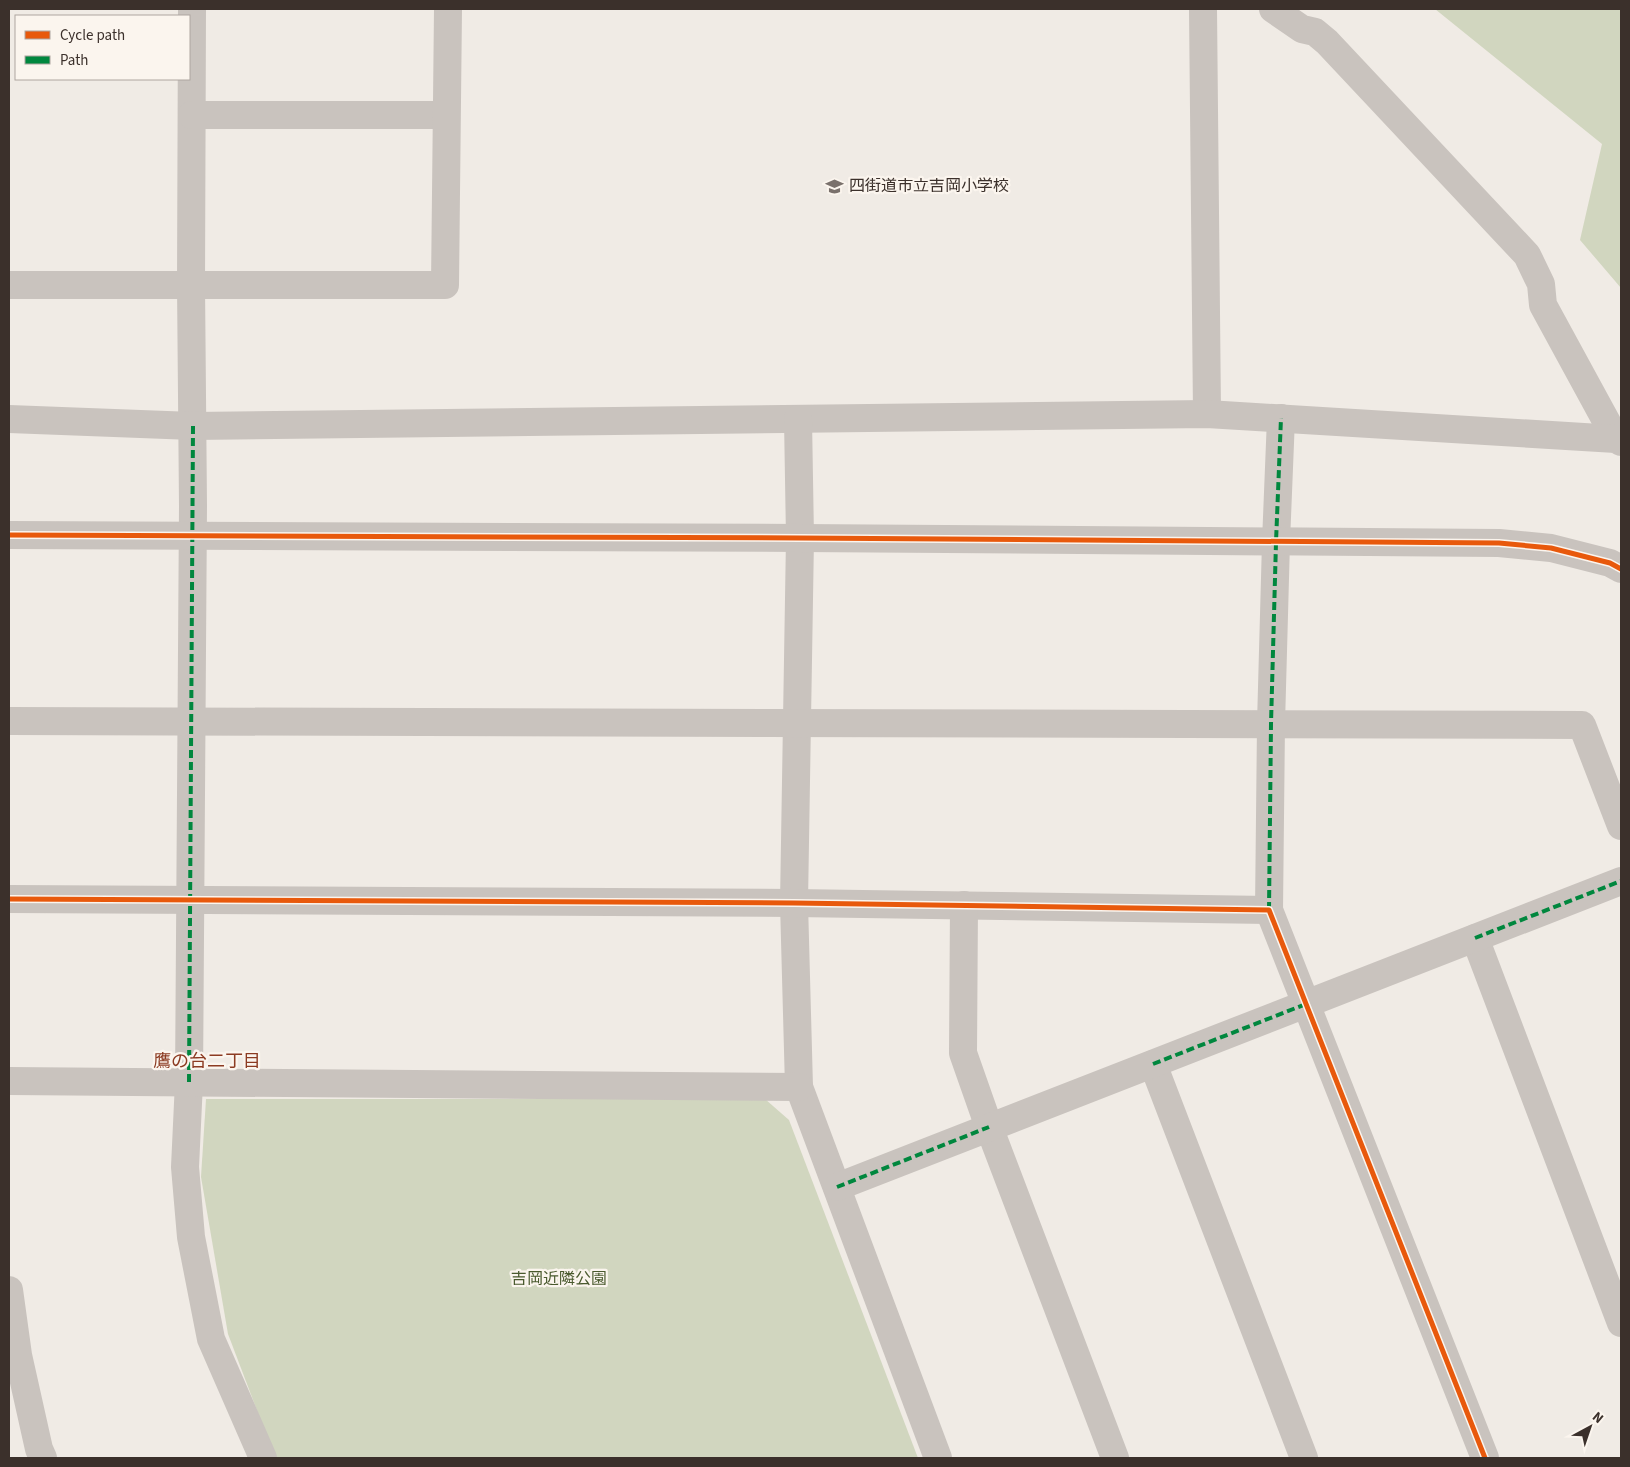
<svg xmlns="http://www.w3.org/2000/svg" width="1630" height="1467" viewBox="0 0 1630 1467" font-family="'Source Sans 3','Noto Sans JP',sans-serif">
<rect width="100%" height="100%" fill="#f0ebe5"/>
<g fill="#d1d6bf">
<path d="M1435 9H1621V288L1580 240 1602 144Z"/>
<path d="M206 1099H765L789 1120 918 1458H275L228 1334 201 1177Z"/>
</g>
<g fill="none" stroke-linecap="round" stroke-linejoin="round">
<g stroke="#c9c3be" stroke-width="28">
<path d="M192 9 191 285 193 506 189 1082 185 1167 191 1237 211 1339 263 1458"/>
<path d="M1203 9 1207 414"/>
<path d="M1273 9 1302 29 1315 32 1327 42 1527 255 1541 284 1543 305 1616 439"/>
<path d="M192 115H446"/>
<path d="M9 285H445L448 9"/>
<path d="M1281 418 1276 542 1271 724 1269 910 1485 1458"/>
<path d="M9 419 193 426 1207 414 1616 439 1621 442"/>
<path d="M798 419 800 538 794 903 799 1087 938 1458"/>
<path d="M9 535 800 538 1499 543 1551 548 1610 563 1621 569"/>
<path d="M9 721 1582 725 1621 826"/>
<path d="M9 899 794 903 1269 910"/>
<path d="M964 905 963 1053 989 1127 1115 1458"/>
<path d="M1475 938 1621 1323"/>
<path d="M1153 1064 1304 1458"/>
<path d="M9 1081 799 1087"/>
<path d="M837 1187 1621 881"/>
<path d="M9 1290 18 1355 39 1449 43 1458"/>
</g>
<g stroke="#00873e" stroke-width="4" stroke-dasharray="8 4" stroke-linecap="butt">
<path d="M1269 910 1271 724 1276 542 1281 418"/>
<path d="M1475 938 1621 881"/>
<path d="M1153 1064 1306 1004"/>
<path d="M189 1082 193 426"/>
<path d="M837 1187 989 1127"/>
</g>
<defs>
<g id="cycleway">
<path d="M9 535 800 538 1499 543 1551 548 1610 563 1621 569"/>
<path d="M9 899 794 903 1269 910 1485 1458"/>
</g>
</defs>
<use href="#cycleway" stroke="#fbf5ee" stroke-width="8"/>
<use href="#cycleway" stroke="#e8590c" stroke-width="5"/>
</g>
<defs>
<symbol id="school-bare" viewBox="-9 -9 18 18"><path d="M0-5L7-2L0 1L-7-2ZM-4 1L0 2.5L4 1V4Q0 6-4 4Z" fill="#7a716c" stroke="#fbf5ee" stroke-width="2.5" paint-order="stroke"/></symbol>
</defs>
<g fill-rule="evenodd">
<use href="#school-bare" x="822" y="174" width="25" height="25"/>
</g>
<g text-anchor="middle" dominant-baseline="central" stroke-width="4.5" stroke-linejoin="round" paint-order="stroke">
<g font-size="16" fill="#3b302b" stroke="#fbf5ee" text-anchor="start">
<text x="849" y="186">四街道市立吉岡小学校</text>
</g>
<g font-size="16" fill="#4a5a2e" stroke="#fbf5ee">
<text x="559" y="1279">吉岡近隣公園</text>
</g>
<g font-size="18" fill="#8c3b22" stroke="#fbf5ee">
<text x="207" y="1061">鷹の台二丁目</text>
</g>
</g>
<rect width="1630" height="1467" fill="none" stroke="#3b302b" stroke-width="20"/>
<rect x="15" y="15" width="175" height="65" fill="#fbf5ee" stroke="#aea6a0"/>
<rect x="25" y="31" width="25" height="8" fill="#e8590c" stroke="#aea6a0"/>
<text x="60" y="40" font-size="15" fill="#3b302b">Cycle path</text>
<rect x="25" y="56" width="25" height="8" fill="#00873e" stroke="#aea6a0"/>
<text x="60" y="65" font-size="15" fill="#3b302b">Path</text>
<g transform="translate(1590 1427) rotate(40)" stroke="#fbf5ee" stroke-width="4" paint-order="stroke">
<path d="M0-4L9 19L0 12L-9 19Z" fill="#3b302b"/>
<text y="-8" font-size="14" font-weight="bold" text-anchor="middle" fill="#3b302b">N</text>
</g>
</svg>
